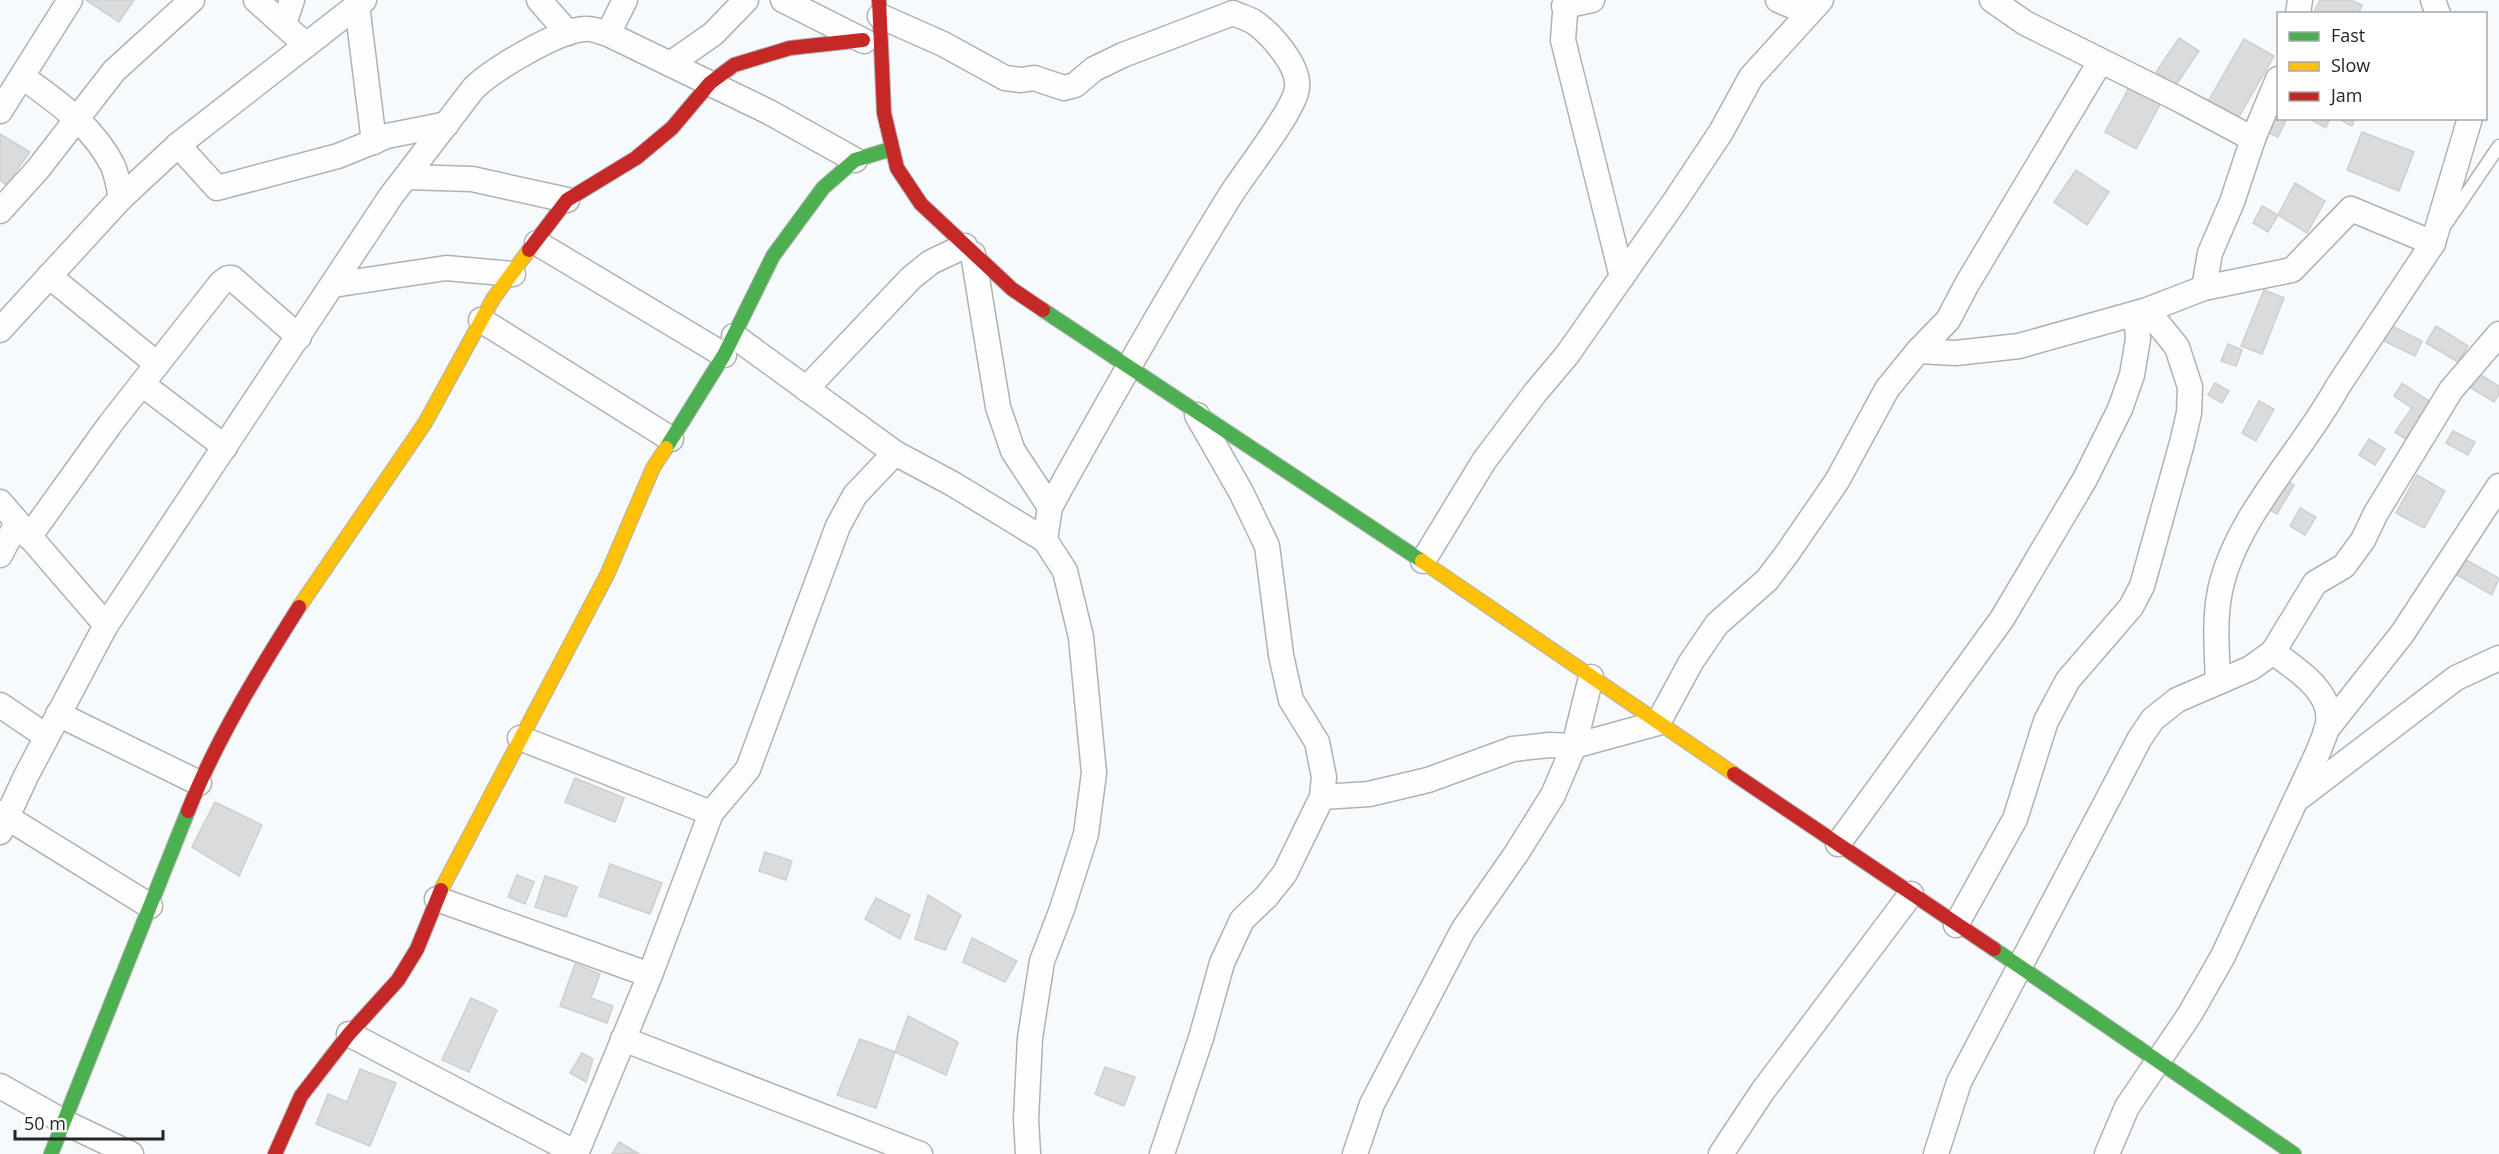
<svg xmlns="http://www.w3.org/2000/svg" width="2499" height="1154" viewBox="0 0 2499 1154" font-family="'Open Sans',sans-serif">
<rect width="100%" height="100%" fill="#f7fafc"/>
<g fill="#d9dbdd" stroke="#cdcfd0" stroke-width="1.5">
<path d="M86 0H134L119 22Z"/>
<path d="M2320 0H2351L2362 5 2358 14H2313Z"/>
<path d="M2179 38 2199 51 2176 85 2156 72Z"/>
<path d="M2244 39 2274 56 2236 122 2206 105Z"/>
<path d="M2131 84 2162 101 2136 149 2105 132Z"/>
<path d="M2271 110 2278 113V118H2287L2278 137 2262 130Z"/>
<path d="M2308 118H2330L2326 128Z"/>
<path d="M2337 118H2355L2352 126Z"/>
<path d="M2362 132 2414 152 2399 191 2347 170Z"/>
<path d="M0 134 30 152 6 185 0 180Z"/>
<path d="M2076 170 2109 192 2087 225 2054 202Z"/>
<path d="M2295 183 2325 201 2307 233 2278 215Z"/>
<path d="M2262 206 2278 215 2268 232 2253 223Z"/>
<path d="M2264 290 2284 298 2262 354 2241 346Z"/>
<path d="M2392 326 2422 341 2415 356 2384 341Z"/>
<path d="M2436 326 2468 346 2458 362 2426 343Z"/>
<path d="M2228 344 2242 350 2236 366 2221 361Z"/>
<path d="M2479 374 2499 386V394L2494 402 2471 388Z"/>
<path d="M2215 383 2229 391 2222 403 2208 395Z"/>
<path d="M2402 383 2435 405 2410 442 2395 432 2412 408 2394 396Z"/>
<path d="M2259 401 2274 409 2256 441 2242 433Z"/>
<path d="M2453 431 2475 442 2468 455 2446 443Z"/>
<path d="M2369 439 2385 449 2375 465 2359 455Z"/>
<path d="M2417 475 2445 491 2424 528 2396 513Z"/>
<path d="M2283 479 2294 485 2277 514 2266 508Z"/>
<path d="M2300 508 2316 517 2305 535 2290 526Z"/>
<path d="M2466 560 2499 578 2492 595 2457 575Z"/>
<path d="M575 778 624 798 615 822 565 802Z"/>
<path d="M215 802 262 825 239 876 192 847Z"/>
<path d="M765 852 792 861 786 880 759 871Z"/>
<path d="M610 864 662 883 650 914 599 896Z"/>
<path d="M517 875 534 882 525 904 508 897Z"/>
<path d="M545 876 577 887 566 917 535 907Z"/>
<path d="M928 895 961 915 945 950 915 939Z"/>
<path d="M876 898 910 915 900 939 865 919Z"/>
<path d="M972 938 1017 961 1005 982 963 962Z"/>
<path d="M575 964 600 974 591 998 613 1006 607 1023 560 1006Z"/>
<path d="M471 998 497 1010 469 1072 442 1060Z"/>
<path d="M908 1016 958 1042 946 1075 895 1052Z"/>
<path d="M860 1039 895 1052 876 1108 837 1095Z"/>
<path d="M582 1053 593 1059 586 1082 570 1073Z"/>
<path d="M1105 1067 1135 1077 1124 1106 1095 1094Z"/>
<path d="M360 1069 396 1083 370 1146 316 1124 328 1094 347 1102Z"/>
<path d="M619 1142 638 1153 612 1154Z"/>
</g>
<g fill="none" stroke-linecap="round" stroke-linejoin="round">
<defs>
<path id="lane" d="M2446 224 2499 146"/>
<g id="street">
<path d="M256 0 306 45"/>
<path d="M539 0 568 33"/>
<path d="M783 0 864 41"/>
<path d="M1566 0 1563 40 1622 277"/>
<path d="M1778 0 1809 13"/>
<path d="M1992 0 2025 23 2180 100 2253 139"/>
<path d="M2433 0 2438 14"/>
<path d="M357 5 374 142"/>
<path d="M1564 6 1592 0"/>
<path d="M2298 14 2300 0"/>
<path d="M880 16 943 44 1005 78 1021 80 1034 78 1064 88 1075 85 1094 69 1123 55 1233 13C1239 16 1248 18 1254 22 1271 34 1300 66 1297 88 1295 110 1244 173 1230 196 1167 298 1108 402 1050 507"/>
<path d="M284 24 292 0"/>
<path d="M608 34 625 0"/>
<path d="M670 64 713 34 746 0"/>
<path d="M23 77C58 103 93 126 113 166 117 176 119 188 121 198"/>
<path d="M0 111 70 0"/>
<path d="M178 145 217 188 338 156 387 136 447 124"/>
<path d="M406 177 472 179 567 200"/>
<path d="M0 211 38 169 114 71 192 0"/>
<path d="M537 243 724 355"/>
<path d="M973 254 998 407 1013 451 1050 507 1045 540 1065 571 1081 637 1094 773 1086 834 1062 909 1042 961 1030 1038 1026 1119 1028 1154"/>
<path d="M49 276 157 364"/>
<path d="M333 285 446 268 513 274"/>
<path d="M2204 288 2210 253 2232 202 2253 139 2278 79"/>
<path d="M481 320 671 439"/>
<path d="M0 330 121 198 178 145 364 0"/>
<path d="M734 336 895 453 953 484 1045 540"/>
<path d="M1918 351 1956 353 2019 346 2147 310 2204 288 2292 270 2351 209 2433 243"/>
<path d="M142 384 225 447"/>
<path d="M806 389 911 278 931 262 965 246"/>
<path d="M0 502 106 625"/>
<path d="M29 537 111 423 221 283 228 278H232L299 337"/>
<path d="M0 555 17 523"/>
<path d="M1423 561 1484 461 1535 393 1567 355 1675 201 1721 132 1751 77 1821 0"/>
<path d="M2218 682C2217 652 2214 620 2220 591 2235 517 2303 451 2338 386L2433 243 2470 118"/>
<path d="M0 705 46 736"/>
<path d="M58 714 199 783"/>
<path d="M2326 730 2402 634 2499 486"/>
<path d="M520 738 711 813"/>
<path d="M1322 797 1369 794 1428 780 1513 749 1549 745 1574 746 1658 723 1691 662 1717 624 1767 580 1786 555 1837 481 1887 389 1918 351 1948 320 1967 284 2100 62"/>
<path d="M2300 797 2456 678 2499 658"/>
<path d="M0 813 150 906"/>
<path d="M0 832 26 776 106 625 391 196 473 89C492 70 558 30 585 29 592 28 601 32 608 34L769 112 855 160"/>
<path d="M1838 844 2002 619 2085 479 2120 409 2132 375 2138 339 2136 314"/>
<path d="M437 899 650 975"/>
<path d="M1956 925 2015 819 2046 721 2068 680 2131 607 2142 586 2182 443 2189 413 2190 387 2177 347 2147 310"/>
<path d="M349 1034 576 1153"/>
<path d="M623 1039 920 1154"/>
<path d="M0 1086 66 1123 131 1154"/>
<path d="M576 1154 650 975 711 813 748 769 838 526 855 495 895 453"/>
<path d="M1162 1154 1201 1038 1222 963 1242 920 1266 897 1285 873 1322 797 1324 777 1317 742 1291 700 1281 655 1267 546 1241 492 1197 415"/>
<path d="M1355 1154 1372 1104 1463 930 1516 854 1553 795 1574 746 1591 677"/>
<path d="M1721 1154 1762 1092 1911 894"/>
<path d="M1936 1154 1959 1082 2140 738 2153 719 2177 700 2251 668 2273 652 2315 583 2344 566 2363 540 2376 513 2451 390 2499 334"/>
<path d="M2107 1154 2127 1107 2190 1014 2223 956 2319 750C2322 741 2327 732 2328 723 2333 691 2294 668 2273 652"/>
</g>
<g id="fast">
<path d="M1043 310 1422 561"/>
<path d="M666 448 724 355 773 256 823 188 855 160 891 149"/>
<path d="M1994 949 2294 1154"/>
<path d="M51 1154 188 811"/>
</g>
<g id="slow">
<path d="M1422 561 1734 774"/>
<path d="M299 607 425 423 493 299 529 250"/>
<path d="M441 890 607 575 653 468 666 448"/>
</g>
<g id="jam">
<path d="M879 0 884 113 897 168 921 204 1012 289 1043 310"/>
<path d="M529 250 567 200 636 158 672 128 710 83 734 65 790 48 863 40"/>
<path d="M1734 774 1994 949"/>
<path d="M188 811C216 740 258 672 299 607"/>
<path d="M275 1154 301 1096 349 1034 398 980 417 949 441 890"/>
</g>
</defs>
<use href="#lane" stroke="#b0b1b3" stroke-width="15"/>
<use href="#street" stroke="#b0b1b3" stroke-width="27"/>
<use href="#fast" stroke="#b0b1b3" stroke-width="16"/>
<use href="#slow" stroke="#b0b1b3" stroke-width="16"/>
<use href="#jam" stroke="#b0b1b3" stroke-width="16"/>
<use href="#lane" stroke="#fefeff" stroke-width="12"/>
<use href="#street" stroke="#fefeff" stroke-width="24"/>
<use href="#fast" stroke="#4caf50" stroke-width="14"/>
<use href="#slow" stroke="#ffc107" stroke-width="14"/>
<use href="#jam" stroke="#c62828" stroke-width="14"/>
</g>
<rect x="2277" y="12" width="210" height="108" fill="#ffffff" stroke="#a7a8a9" stroke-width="1.5"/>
<rect x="2289" y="32" width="30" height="9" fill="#4caf50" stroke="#a7a8a9" stroke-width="1.5"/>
<text x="2331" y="42" font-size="18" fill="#232527">Fast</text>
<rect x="2289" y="62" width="30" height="9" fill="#ffc107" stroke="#a7a8a9" stroke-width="1.5"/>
<text x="2331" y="72" font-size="18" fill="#232527">Slow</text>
<rect x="2289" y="92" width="30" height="9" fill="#c62828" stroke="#a7a8a9" stroke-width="1.5"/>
<text x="2331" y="102" font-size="18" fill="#232527">Jam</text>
<path d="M15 1130v9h148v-9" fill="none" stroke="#232527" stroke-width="3"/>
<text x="24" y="1130" font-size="18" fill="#232527" stroke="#ffffff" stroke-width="4.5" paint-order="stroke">50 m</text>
</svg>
